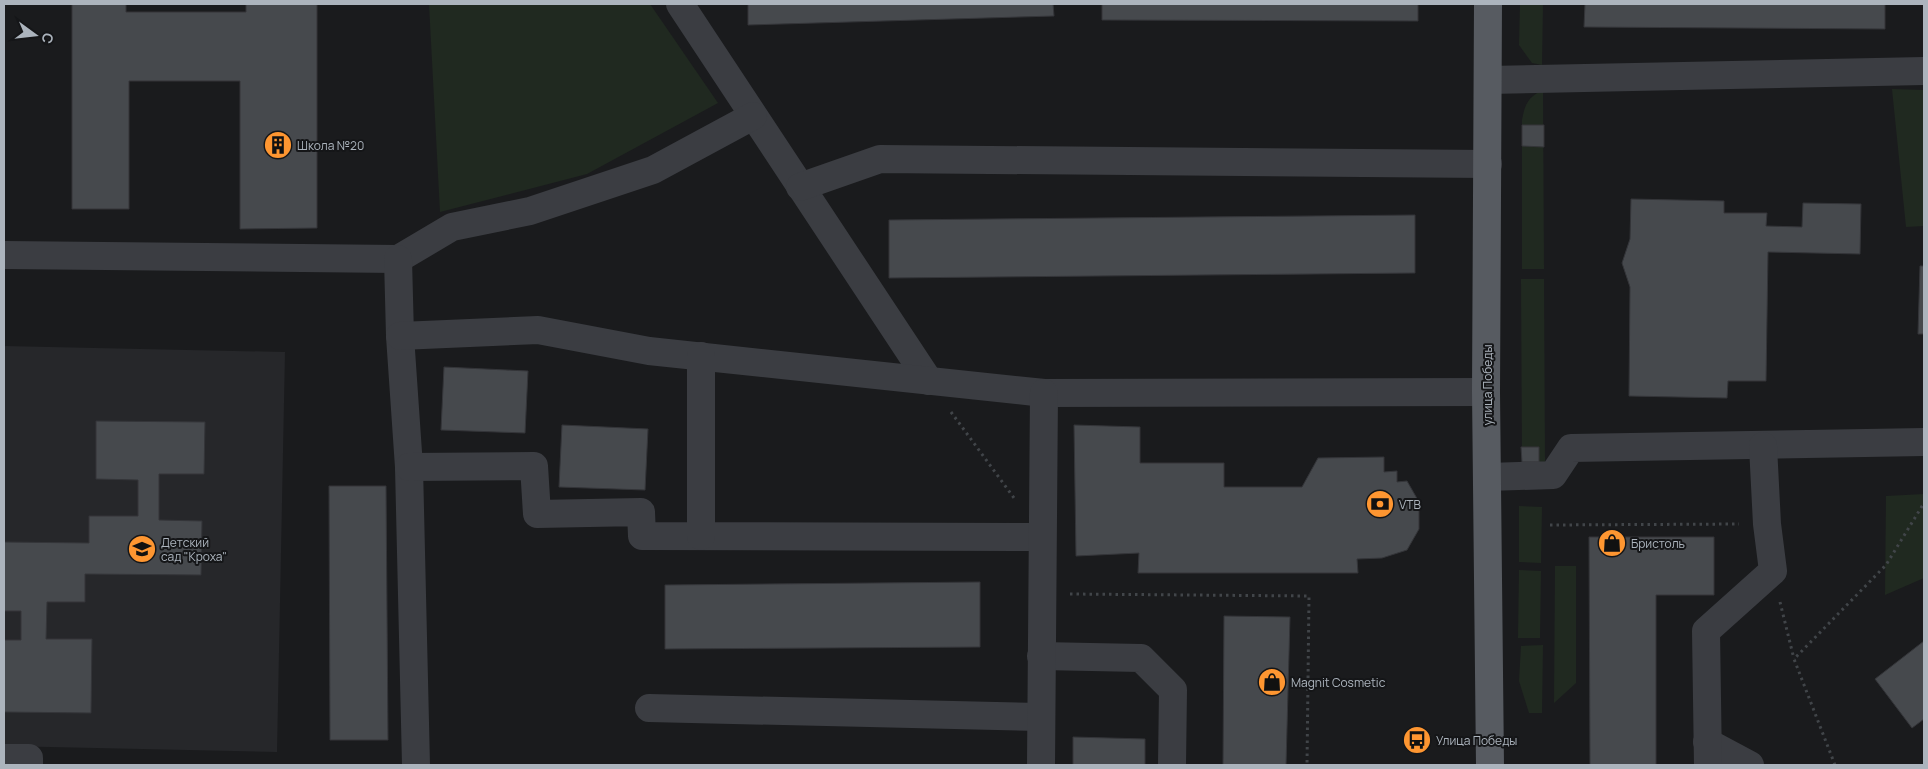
<svg xmlns="http://www.w3.org/2000/svg" width="1928" height="769" viewBox="0 0 1928 769" font-family="Manrope,sans-serif">
<rect width="100%" height="100%" fill="#1a1b1d"/>
<path fill="#26272a" d="M4 346 285 352 277 752 4 746Z"/>
<g fill="#202920">
<path d="M429 4H650L718 103 587 174 440 212Z"/>
<path d="M1520 4H1543L1542 65 1532 63 1519 45Z"/>
<path d="M1892 89 1924 90V226L1906 227Z"/>
<path d="M1543 90 1544 269H1522V120C1525 104 1528 97 1543 90Z"/>
<path d="M1521 279H1544L1545 462H1522Z"/>
<path d="M1924 494V578L1885 595 1886 496Z"/>
<path d="M1519 506 1542 507 1541 563 1519 562Z"/>
<path d="M1555 566H1576V683L1554 703Z"/>
<path d="M1519 570 1541 571 1540 638H1518Z"/>
<path d="M1543 645 1542 713H1529L1519 681 1521 646Z"/>
</g>
<g fill="#46494d" stroke="#343539">
<path d="M72 4H126V12H246V4H317V228L240 229V81H129V209H72Z"/>
<path d="M748 4H1053L1054 16 748 25Z"/>
<path d="M1102 4H1418V21L1102 20Z"/>
<path d="M1585 4H1885V29L1584 27Z"/>
<path d="M1522 125H1544V147L1522 146Z"/>
<path d="M1631 199 1724 201V213H1767L1766 226 1802 227 1803 203 1861 204 1860 254 1768 252 1766 381H1728L1727 398 1629 396 1630 287 1622 263 1630 239Z"/>
<path d="M1415 215V273L889 278V220Z"/>
<path d="M1920 266H1924V334H1918Z"/>
<path d="M444 367 528 371 525 433 441 430Z"/>
<path d="M96 421 205 422 204 474H159V520L202 521 201 575 85 574V602H47L46 639H92L91 713 4 712V640H21V611H4V542L89 543V516H138V480L96 479Z"/>
<path d="M562 425 648 429 645 490 559 487Z"/>
<path d="M1074 425 1140 427V463H1224V487H1302L1318 458 1384 457V472L1397 471V482L1407 481 1419 502V529L1407 550 1382 558 1357 559 1358 573H1138L1139 553 1076 556Z"/>
<path d="M1521 447H1539V462H1522Z"/>
<path d="M329 486H386L388 740H330Z"/>
<path d="M1589 537H1714V595H1656V765H1590Z"/>
<path d="M980 582V647L665 649V585Z"/>
<path d="M1224 616 1290 617 1286 765H1223Z"/>
<path d="M1924 641V719L1912 728 1875 679Z"/>
<path d="M1073 737 1145 739V765H1073Z"/>
</g>
<g fill="none" stroke-linecap="round" stroke-linejoin="round">
<g stroke="#414549" stroke-width="3" stroke-dasharray="2.5 4" stroke-linecap="butt">
<path d="M951 412 1014 498"/>
<path d="M1550 525 1739 524"/>
<path d="M1070 594 1309 596 1307 765"/>
<path d="M1780 602 1794 659"/>
<path d="M1835 765 1794 659 1886 565 1924 503"/>
</g>
<g stroke="#3b3d42" stroke-width="28">
<path d="M680 4 929 381"/>
<path d="M1488 80 1924 71"/>
<path d="M800 187 880 159 1488 164"/>
<path d="M4 255 398 259 452 227 530 211 653 170 753 116"/>
<path d="M398 259 400 336 409 467 416 765"/>
<path d="M400 336 538 330 649 351 1044 393 1486 392"/>
<path d="M409 467 534 466 537 514 641 512 642 536 1042 537"/>
<path d="M1488 477 1553 475 1571 448 1924 442"/>
<path d="M701 536V356"/>
<path d="M1041 656 1141 658 1173 690 1172 765"/>
<path d="M649 708 1041 717"/>
<path d="M1707 742 1750 765"/>
<path d="M4 758H29V765"/>
<path d="M1041 765 1044 393"/>
<path d="M1708 765 1706 631 1773 571 1767 524 1763 446"/>
</g>
<path stroke="#575b61" stroke-width="28" d="M1488 4 1486 392 1490 765"/>
</g>
<defs>
<symbol id="building-disc" viewBox="-11 -11 22 22"><circle r="9.5" fill="#fe9631" stroke="#151618"/><path d="M-4-6H4V6H1V3H-1V6H-4ZM-2.5-4.3h1.7v1.8h-1.7ZM.8-4.3h1.7v1.8H.8ZM-2.5-1h1.7V.8h-1.7ZM.8-1h1.7V.8H.8Z" fill="#111"/></symbol>
<symbol id="bank-disc" viewBox="-11 -11 22 22"><circle r="9.5" fill="#fe9631" stroke="#151618"/><path d="M-6-4H6V4H-6ZM0-2.3a2.3 2.3 0 1 0 0 4.6a2.3 2.3 0 1 0 0-4.6Z" fill="#111"/></symbol>
<symbol id="shop-disc" viewBox="-11 -11 22 22"><circle r="9.5" fill="#fe9631" stroke="#151618"/><path d="M-5-2.5h2.3a2.7 3.5 0 0 1 5.4 0H5L5.5 6h-11ZM-1.5-2.5h3a1.5 2.3 0 0 0-3 0Z" fill="#111"/></symbol>
<symbol id="school-disc" viewBox="-11 -11 22 22"><circle r="9.5" fill="#fe9631" stroke="#151618"/><path d="M0-5L7-2L0 1L-7-2ZM-4 1L0 2.5L4 1V4Q0 6-4 4Z" fill="#111"/></symbol>
<symbol id="bus-disc" viewBox="-11 -11 22 22"><circle r="9.5" fill="#fe9631" stroke="#151618"/><path d="M-5-6H5V4H4V6H2V4H-2V6H-4V4H-5ZM-3.5-4V0h7V-4ZM-3.5 1.2v1.5H-2V1.2ZM2 1.2v1.5H3.5V1.2Z" fill="#111"/></symbol>
</defs>
<g fill-rule="evenodd">
<use href="#building-disc" x="262" y="129" width="32" height="32"/>
<use href="#bank-disc" x="1364" y="488" width="32" height="32"/>
<use href="#shop-disc" x="1596" y="527" width="32" height="32"/>
<use href="#school-disc" x="126" y="533" width="32" height="32"/>
<use href="#shop-disc" x="1256" y="666" width="32" height="32"/>
<use href="#bus-disc" x="1401" y="724" width="32" height="32"/>
</g>
<g text-anchor="middle" dominant-baseline="central" stroke-width="4" stroke-linejoin="round" paint-order="stroke">
<g font-size="12" fill="#acb4bd" stroke="#151618" text-anchor="start">
<text x="297" y="145">Школа №20</text>
<text x="1399" y="504">VTB</text>
<text x="161" y="542">Детский<tspan x="161" dy="14">сад "Кроха"</tspan></text>
<text x="1631" y="543">Бристоль</text>
<text x="1291" y="682">Magnit Cosmetic</text>
<text x="1436" y="740">Улица Победы</text>
</g>
<g font-size="12" fill="#acb4bd" stroke="#151618">
<text transform="translate(1487 385) rotate(-90)">улица Победы</text>
</g>
</g>
<rect width="1928" height="769" fill="none" stroke="#acb4bd" stroke-width="10"/>
<g transform="translate(35 35) rotate(105)" stroke="#151618" stroke-width="4" paint-order="stroke">
<path d="M0-4L9 19L0 12L-9 19Z" fill="#acb4bd"/>
<text y="-8" font-size="14" font-weight="bold" text-anchor="middle" fill="#acb4bd">С</text>
</g>
</svg>
